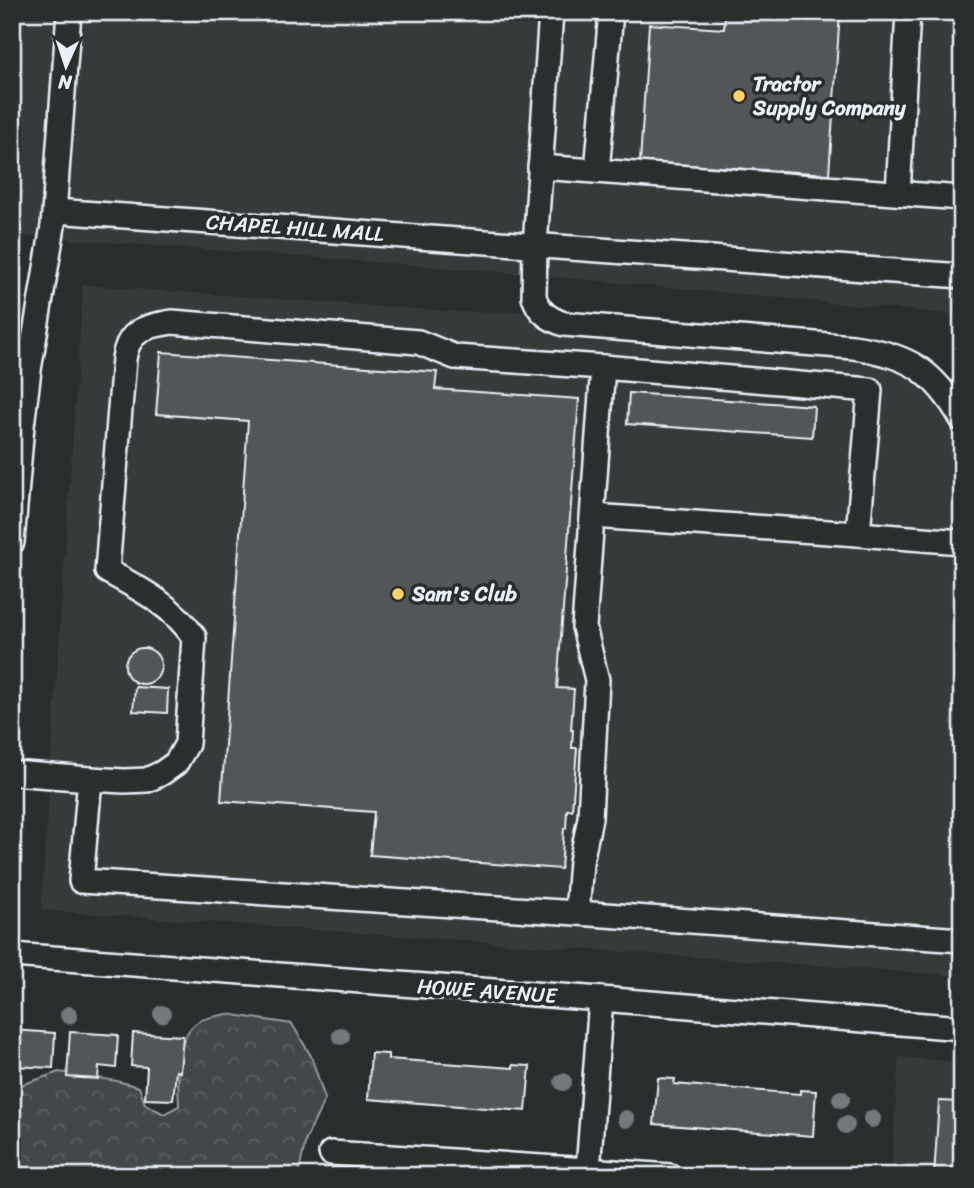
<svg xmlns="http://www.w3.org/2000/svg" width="974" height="1188" viewBox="0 0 974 1188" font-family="Sriracha,sans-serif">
<defs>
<pattern id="forest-crowns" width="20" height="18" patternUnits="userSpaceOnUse" patternTransform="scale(1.75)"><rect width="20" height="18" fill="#424648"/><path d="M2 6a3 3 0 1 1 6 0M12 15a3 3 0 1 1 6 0" fill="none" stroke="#5d6163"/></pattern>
</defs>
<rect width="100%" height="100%" fill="#2a2d2e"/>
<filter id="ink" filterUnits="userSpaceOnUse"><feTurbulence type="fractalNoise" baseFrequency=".0143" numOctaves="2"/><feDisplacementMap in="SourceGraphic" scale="14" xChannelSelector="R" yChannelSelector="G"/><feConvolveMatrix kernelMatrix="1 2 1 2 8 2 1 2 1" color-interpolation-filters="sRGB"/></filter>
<g filter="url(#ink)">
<g fill="#363a3b">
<path d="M12 12H962V315L492 271 12 235Z"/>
<path d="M83 285 457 312 567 311 886 338 931 359 962 402V976L41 910Z"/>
<path d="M899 1057 962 1062V1176H891Z"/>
</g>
<path fill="url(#forest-crowns)" stroke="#959ca0" stroke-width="2" d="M227 1014 292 1024 311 1056 325 1099 306 1139 298 1176H12V1088L59 1072 117 1081 139 1087 145 1104 164 1114 179 1106C178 1081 174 1036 199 1021 207 1017 219 1016 227 1014Z"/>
<g fill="#535759" stroke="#e8f1f8" stroke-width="2">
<path d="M725 12H840L829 174 640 162 649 24 724 29Z"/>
<path d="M161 352 437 372 435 389 579 399 557 688 574 689 571 730H573L572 748H577L572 810H567L566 828H564L561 869 370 855 374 812 221 801 248 421 156 414Z"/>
<path d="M629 393 814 406 812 437 627 424Z"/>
<circle cx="143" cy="666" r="18"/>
<path d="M135 687 168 689 167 713 133 711Z"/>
<path d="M12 1030 55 1033 53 1068 12 1066Z"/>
<path d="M70 1032 118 1035 116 1068 99 1066 98 1079 67 1077Z"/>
<path d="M133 1033 183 1036 180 1072 176 1071 173 1100 145 1099 147 1067 131 1066Z"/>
<path d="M371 1053 388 1054V1059L513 1068V1065L530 1066 526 1111 368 1099Z"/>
<path d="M658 1078 675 1079 674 1084 800 1094V1090L816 1091 813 1136 654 1124Z"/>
<path d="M939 1101 962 1102V1176H934Z"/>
</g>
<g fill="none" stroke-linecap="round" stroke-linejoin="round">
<defs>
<g id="minor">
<path d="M551 12 535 246 534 297C539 312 549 319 564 324L853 347C909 355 933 370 962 419"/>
<path d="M540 167 962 198"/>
<path d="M597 171 611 12"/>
<path d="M898 193 908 12"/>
<path d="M55 211 962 276"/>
<path d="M593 516 858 534 870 390 603 367 584 627 597 680 590 818 581 862 577 913 962 940"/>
<path d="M858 534 962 542"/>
<path d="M12 542 22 426 29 370 53 226 69 12"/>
<path d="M12 773 90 779 81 881 577 913"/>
<path d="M90 779 124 781 147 780 162 773 176 763 187 744 194 637C172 605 140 589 107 571L124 359C128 330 146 326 172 322L418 342 455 357 603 367"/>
<path d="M12 955 601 999 962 1028"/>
<path d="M601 999 588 1170 670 1176"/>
<path d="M331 1153 588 1170"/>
</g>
</defs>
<use href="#minor" stroke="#e8f1f8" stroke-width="28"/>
<use href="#minor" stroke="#2a2d2e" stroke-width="23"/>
</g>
<g fill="#73787b">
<circle cx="162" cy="1014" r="9"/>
<circle cx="69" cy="1015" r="9"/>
<circle cx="341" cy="1036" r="9"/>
<circle cx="563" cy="1082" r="9"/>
<circle cx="841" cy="1099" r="9"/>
<circle cx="626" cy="1119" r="9"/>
<circle cx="872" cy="1119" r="9"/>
<circle cx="846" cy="1125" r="9"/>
</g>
</g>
<g fill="#ffd166" stroke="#2a2d2e" stroke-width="2.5">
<circle cx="739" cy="96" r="7"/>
<circle cx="398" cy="594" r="7"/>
</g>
<g text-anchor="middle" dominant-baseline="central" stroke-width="7" stroke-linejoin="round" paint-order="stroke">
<g font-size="21" font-weight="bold" fill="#e8f1f8" stroke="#2a2d2e" text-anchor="start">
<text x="753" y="84">Tractor<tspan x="753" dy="24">Supply Company</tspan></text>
<text x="412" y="594">Sam's Club</text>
</g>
<g font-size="21" fill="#e8f1f8" stroke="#2a2d2e">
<text transform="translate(295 228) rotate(4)">CHAPEL HILL MALL</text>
<text transform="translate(487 991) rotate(4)">HOWE AVENUE</text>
</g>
</g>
<rect width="974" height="1188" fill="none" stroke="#2a2d2e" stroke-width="42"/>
<rect x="21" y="21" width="932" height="1146" fill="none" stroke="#e8f1f8" stroke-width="2.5" filter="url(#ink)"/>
<g transform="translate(66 66) rotate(183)" stroke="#2a2d2e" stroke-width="5" paint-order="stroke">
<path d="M0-5L12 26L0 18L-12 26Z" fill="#e8f1f8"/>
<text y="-10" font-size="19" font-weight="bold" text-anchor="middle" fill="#e8f1f8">N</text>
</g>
</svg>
